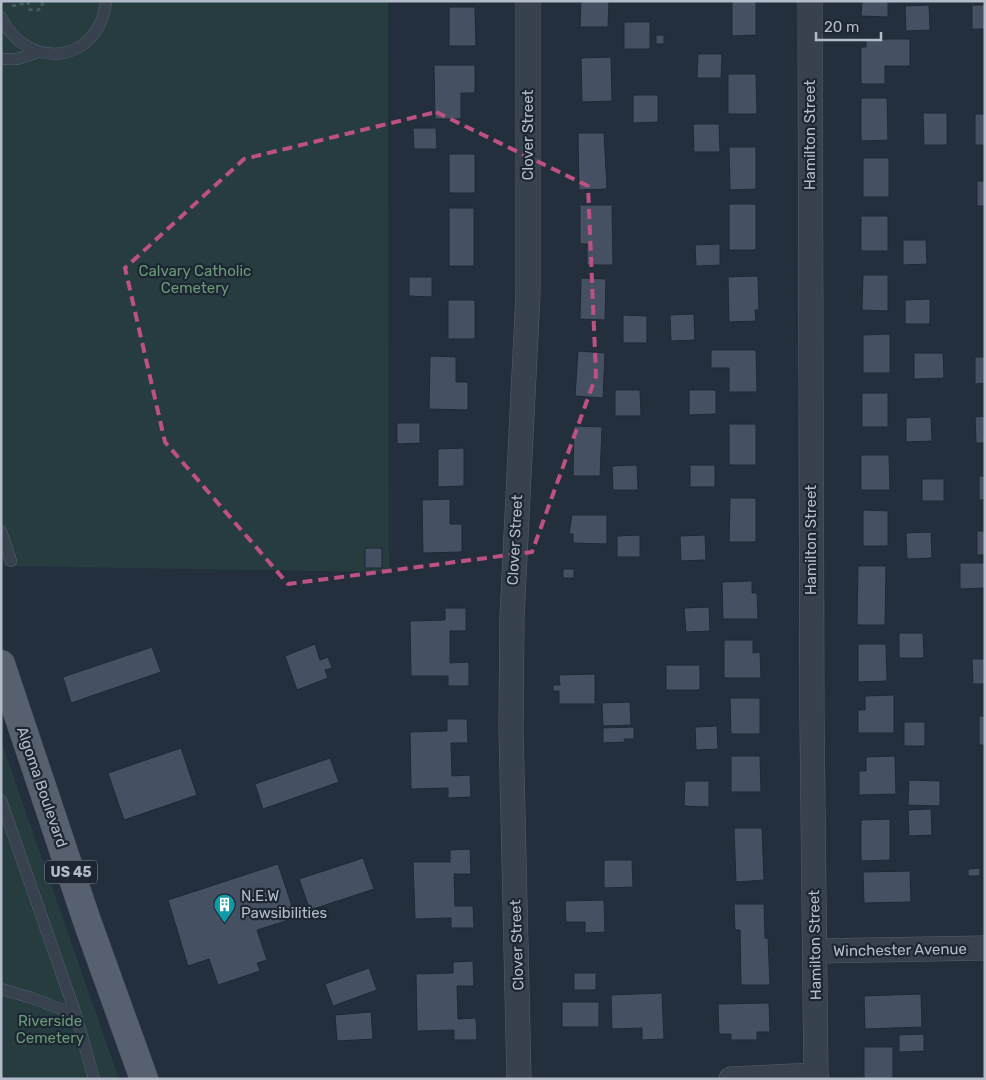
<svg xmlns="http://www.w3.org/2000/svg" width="986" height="1080" viewBox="0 0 986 1080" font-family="Rubik,sans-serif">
<rect width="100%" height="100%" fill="#242f3e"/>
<g fill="#263c3f">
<path d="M1 1H388L389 572 4 566 1 558Z"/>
<path d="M1 741 119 1079H1Z"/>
</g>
<g fill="#455162" stroke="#1f2835">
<path d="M581 1H609L608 27H580Z"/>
<path d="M732 1H756V35L732 36Z"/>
<path d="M862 1H888V17L861 16Z"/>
<path d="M929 5 930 30 906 31 905 6Z"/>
<rect x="972" y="5" width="13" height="24"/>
<path d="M449 7H475L476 46H449Z"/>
<rect x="624" y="22" width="26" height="27"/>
<rect x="656" y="35" width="8" height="9"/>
<path d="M866 39H910V66H885V84H861V47H866Z"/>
<path d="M698 54H722L721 78H697Z"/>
<path d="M611 57 612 101 582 102 581 58Z"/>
<path d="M434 65H475V93H461V119H435Z"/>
<path d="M728 74H756L757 114H728Z"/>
<path d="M633 95H658V122L633 123Z"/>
<path d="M861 98H887L888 140 861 141Z"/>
<path d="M923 113H947V145H924Z"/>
<rect x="975" y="114" width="10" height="31"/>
<path d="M693 124H719L720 152H694Z"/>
<path d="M413 128H436L437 149H414Z"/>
<path d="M578 133H604L607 189 579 190Z"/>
<path d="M729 147H756V189L730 190Z"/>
<rect x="449" y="154" width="26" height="39"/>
<rect x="863" y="158" width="26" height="39"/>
<rect x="977" y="181" width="8" height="25"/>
<rect x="729" y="204" width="27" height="46"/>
<path d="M580 205H612L613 265H587V244H580Z"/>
<rect x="449" y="208" width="25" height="58"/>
<rect x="861" y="216" width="27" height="35"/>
<path d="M903 240H926L927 264 903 265Z"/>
<path d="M720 244V265L696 266 695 245Z"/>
<path d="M863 275H888V311L862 310Z"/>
<path d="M758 276 759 310H755L756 321 729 322 728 277Z"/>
<path d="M409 277H432V297L409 296Z"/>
<path d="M581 278 606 279 605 320 580 319Z"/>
<path d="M930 299V324H905V300Z"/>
<rect x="448" y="300" width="27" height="39"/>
<path d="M694 314 695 340 671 341 670 315Z"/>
<path d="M623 315 647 316V343H623Z"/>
<path d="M890 334V373H863V335Z"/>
<path d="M711 350H756L757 392H729V368H711Z"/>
<path d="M578 351 605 353 603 398 575 396Z"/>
<path d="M914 353H943L944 378 914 379Z"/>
<path d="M430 356 456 357V382H468V410L429 409Z"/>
<path d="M975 357H985V383L975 384Z"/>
<path d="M615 390H640L641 416H615Z"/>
<path d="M689 390H716V414L689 415Z"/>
<rect x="862" y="393" width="26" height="34"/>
<path d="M985 416V443H976L975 417Z"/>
<path d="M931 417 932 441 906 442V418Z"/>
<path d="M397 423H420V443L397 444Z"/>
<rect x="729" y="424" width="27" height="41"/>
<path d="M574 426 602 427 600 476H573Z"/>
<path d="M464 448V486L438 487V449Z"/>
<path d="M861 455H889L890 490H861Z"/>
<path d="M637 465 638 490H613L612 466Z"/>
<rect x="690" y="465" width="25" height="22"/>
<rect x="979" y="476" width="6" height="24"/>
<rect x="922" y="479" width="22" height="22"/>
<path d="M730 498H756V542H729Z"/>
<path d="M450 499V524H462V552L423 553 422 500Z"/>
<path d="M863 510 888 511V546H863Z"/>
<path d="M572 515H607V544L573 543V534H569Z"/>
<rect x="977" y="531" width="8" height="24"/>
<path d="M931 532 932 558 907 559 906 533Z"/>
<path d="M640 535V557H617V536Z"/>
<path d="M705 535 706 560 681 561 680 536Z"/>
<rect x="365" y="548" width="17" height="20"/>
<path d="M960 563H985V588L960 589Z"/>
<path d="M858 566H886L885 625H857Z"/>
<rect x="563" y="569" width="11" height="9"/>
<path d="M752 581V593H757L758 619H723L722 582Z"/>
<path d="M709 607 710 631 686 632 684 608Z"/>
<path d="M445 608H466V631H450V663L469 662V686H448V676H411L410 621 445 620Z"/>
<path d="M899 633H923L924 658H899Z"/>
<path d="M724 640H753V653L760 652 761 678H724Z"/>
<path d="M315 644 320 660 328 657 332 668 325 670 328 678 297 690 285 656Z"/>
<path d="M858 644H886L887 681 858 682Z"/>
<path d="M152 647 161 672 71 703 63 677Z"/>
<path d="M972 659H985V684H973Z"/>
<rect x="666" y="665" width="34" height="25"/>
<path d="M595 674V704H559V691H553V685H560L559 675Z"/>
<path d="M894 695V733H858V710H865V696Z"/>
<path d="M730 698H760V734H731Z"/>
<path d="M630 702 631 725 603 726 602 703Z"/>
<rect x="979" y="716" width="6" height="29"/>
<path d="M447 719H467L468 743H451L452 776 470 775 471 797 448 798V788L411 789 410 732 447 731Z"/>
<rect x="904" y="722" width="21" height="24"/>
<path d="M717 726 718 749 696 750 695 727Z"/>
<path d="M634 727V739H624L625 742 603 743V728Z"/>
<path d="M181 748 197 795 124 820 108 773Z"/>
<path d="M731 756H760L761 792H731Z"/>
<path d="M895 756 896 794 859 795V771H866V757Z"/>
<path d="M330 758 339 782 263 809 255 784Z"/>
<path d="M909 780 940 781V806L908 805Z"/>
<path d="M685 781H709V807L684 806Z"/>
<path d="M931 809 932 835 909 836 908 810Z"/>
<path d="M890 819V860L861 861V820Z"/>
<path d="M734 828H762L764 880 736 882Z"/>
<path d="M470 849 471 874H454L455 906H473L474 928H451V918L415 919 413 862H450V850Z"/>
<path d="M363 858 374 889 310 910 299 879Z"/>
<path d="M604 860H632L633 887 604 888Z"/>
<path d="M278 864 296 918 257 930 267 960 257 963 260 971 218 985 209 959 188 966 168 900Z"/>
<path d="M980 868V876H968V869Z"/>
<path d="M910 871 911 902 864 903 863 872Z"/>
<path d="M604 900 605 932 585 933V922H566L565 901Z"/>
<path d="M734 904H764L765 938H768L770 985H741L740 930H735Z"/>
<path d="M473 961 474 986H457L458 1019 476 1018 477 1040H454V1030L417 1031 416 974 453 973V962Z"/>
<path d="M369 968 377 990 333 1006 325 984Z"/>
<rect x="574" y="973" width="22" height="17"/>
<path d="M662 993 664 1039 642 1040V1028L612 1029 611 995Z"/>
<path d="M921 994 922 1027 865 1029 864 996Z"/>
<rect x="562" y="1002" width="37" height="25"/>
<path d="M769 1003 770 1032H757V1040H731V1034H719L718 1004Z"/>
<path d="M371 1012 373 1039 337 1041 335 1015Z"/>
<path d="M924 1034V1051L899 1052V1035Z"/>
<rect x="864" y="1047" width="29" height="32"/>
</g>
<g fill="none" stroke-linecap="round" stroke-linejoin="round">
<defs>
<g id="lane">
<path d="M1 17C28 73 100 63 106 1"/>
<path d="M1 59H17L38 52"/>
<path d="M1 531 11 561"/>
<path d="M1 800 76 1015 94 1079"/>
<path d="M1 989 32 998 76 1015"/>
</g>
<g id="street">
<path d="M810 1 812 720 816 1079"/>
<path d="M816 951 985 948"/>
<path d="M519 1079 511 728 512 617 528 294V1"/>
<path d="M731 1079 816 1075"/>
</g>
<path id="primary" d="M1 664 87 921 144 1079"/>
</defs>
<use href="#lane" stroke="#565f6c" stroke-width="12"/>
<use href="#street" stroke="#565f6c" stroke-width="25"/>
<use href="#primary" stroke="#414a57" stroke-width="29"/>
<g stroke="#44595c" stroke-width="3" stroke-dasharray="4 4" stroke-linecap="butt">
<path d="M28 1 29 9 34 11 41 9 43 1"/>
<path d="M12 6 27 3"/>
</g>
<use href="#lane" stroke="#38414e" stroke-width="11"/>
<use href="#street" stroke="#38414e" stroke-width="24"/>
<use href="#primary" stroke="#56606e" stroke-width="28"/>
</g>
<path fill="none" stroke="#bd5182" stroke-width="4" stroke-dasharray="10 6" stroke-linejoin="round" d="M436 112 588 186 596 376 532 552 288 584 165 442 125 268 244 159Z"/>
<defs>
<symbol id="building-pin" viewBox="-11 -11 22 30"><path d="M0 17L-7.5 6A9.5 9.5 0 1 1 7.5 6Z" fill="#0f9aa8" stroke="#1d2633"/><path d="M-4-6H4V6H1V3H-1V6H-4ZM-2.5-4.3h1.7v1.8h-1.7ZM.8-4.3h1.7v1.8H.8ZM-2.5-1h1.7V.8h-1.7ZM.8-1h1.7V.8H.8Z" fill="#fff"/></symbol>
</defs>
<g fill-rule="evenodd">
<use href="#building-pin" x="212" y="892" width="25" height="34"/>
</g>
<g text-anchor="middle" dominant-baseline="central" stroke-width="4.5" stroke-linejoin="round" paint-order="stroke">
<rect fill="#1d2633" stroke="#878f9c" stroke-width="1" x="45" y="860.5" width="52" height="23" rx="4"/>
<g font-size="14" font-weight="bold" fill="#b4bcc9">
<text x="71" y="872">US 45</text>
</g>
<g font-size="15" fill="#b4bcc9" stroke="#1d2633">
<text transform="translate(528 135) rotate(-90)">Clover Street</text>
<text transform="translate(810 135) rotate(-90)">Hamilton Street</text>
<text transform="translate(515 540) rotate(-87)">Clover Street</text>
<text transform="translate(811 540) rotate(-90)">Hamilton Street</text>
<text transform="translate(42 787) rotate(71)">Algoma Boulevard</text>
<text transform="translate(517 945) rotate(-92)">Clover Street</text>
<text transform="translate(815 945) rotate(-91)">Hamilton Street</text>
<text transform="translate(900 950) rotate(-1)">Winchester Avenue</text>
</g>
<g font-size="15" fill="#6b9a76" stroke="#1d2633">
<text x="195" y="271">Calvary Catholic<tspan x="195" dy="17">Cemetery</tspan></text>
<text x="50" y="1021">Riverside<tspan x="50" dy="17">Cemetery</tspan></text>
</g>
<g font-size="15" fill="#b4bcc9" stroke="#1d2633" text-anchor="start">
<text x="241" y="896">N.E.W<tspan x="241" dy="17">Pawsibilities</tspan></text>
</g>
</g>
<rect width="986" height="1080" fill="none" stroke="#b4bcc9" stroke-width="5"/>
<path d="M816 32v8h65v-8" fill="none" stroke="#b4bcc9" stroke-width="2.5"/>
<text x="824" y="32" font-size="15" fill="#b4bcc9" stroke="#1d2633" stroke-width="4" paint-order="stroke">20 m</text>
</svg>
